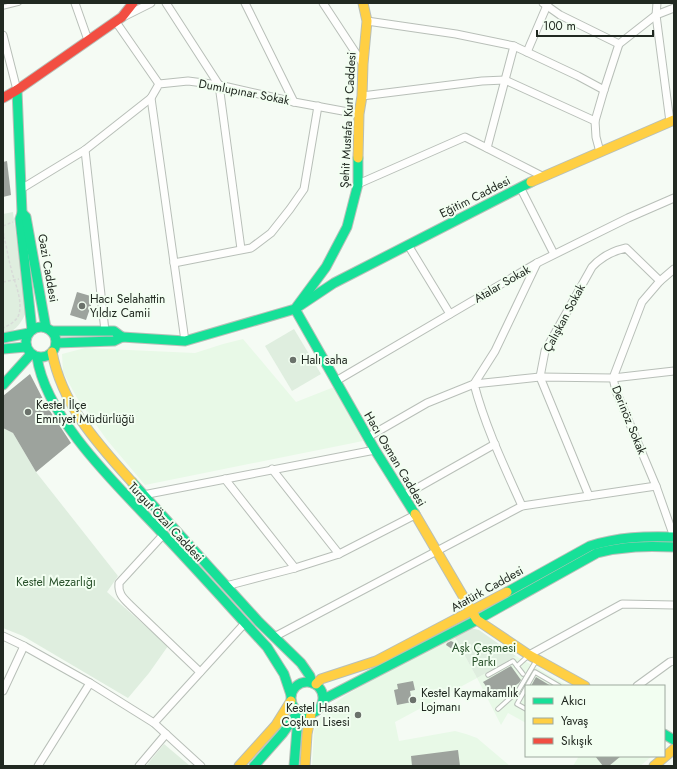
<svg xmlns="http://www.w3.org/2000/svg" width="677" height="769" viewBox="0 0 677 769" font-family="Jost,sans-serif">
<rect width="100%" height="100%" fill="#f5fbf4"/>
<g fill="#e8f9e7">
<path d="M243 339 296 402 334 387 363 441 145 485 107 440 77 398 63 372 62 354 85 348 195 353 223 344Z"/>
<path d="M454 636 477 678 516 656 568 686H526V723L508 713 501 725 477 678 395 722 399 741 455 731 466 734 477 738 510 766H312L314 731 318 720 327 709 346 695 383 674Z"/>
<path d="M579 756H652L640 766H573Z"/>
</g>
<g fill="#dfeedf">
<path d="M13 212 26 312C22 322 15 333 3 333V214Z"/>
<path d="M294 329 321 374 292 391 265 346Z"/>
<path d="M3 428 13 433 36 472 118 576 107 592 168 646 149 673 128 698 23 636 3 628Z"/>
<path d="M471 628 479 630 516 656 477 678 454 636Z"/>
<path d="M164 744 190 766H146Z"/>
</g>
<g fill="#9da39d">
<path d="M7 161 11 195 3 197V162Z"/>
<path d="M77 292 94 297 86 320 70 315Z"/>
<path d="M30 374 46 405 71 443 36 472 13 433 3 428V396Z"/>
<path d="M451 641 455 643 452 649 446 645 447 643Z"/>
<path d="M511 666 521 680 519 683 495 699 483 682Z"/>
<path d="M536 677 551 686H531Z"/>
<path d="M413 681 415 690 410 691 412 702 397 705 394 690 398 689 397 684Z"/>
<path d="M458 750 460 766H412L411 756Z"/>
<path d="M595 756H621L609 766H603Z"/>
</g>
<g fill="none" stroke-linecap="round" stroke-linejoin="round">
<defs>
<g id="lane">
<path d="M3 7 19 3"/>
<path d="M517 666 528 656"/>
<path d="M488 675 513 661 523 674"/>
<path d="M527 686 535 672 559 686"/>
<path d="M526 688 517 704 526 709"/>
<path d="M498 709 518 691 536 661"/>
</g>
<g id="street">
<path d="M75 3 88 40"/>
<path d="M166 3 219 85 241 249"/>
<path d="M245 3 294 102"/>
<path d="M323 3 363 64"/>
<path d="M543 3 560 15 619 44"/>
<path d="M657 3 656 15 670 122"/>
<path d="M123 17 151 3"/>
<path d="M367 21 456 34 514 46 578 76 604 90"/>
<path d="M116 22 159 84"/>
<path d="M3 35 17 90"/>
<path d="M527 52 548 3"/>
<path d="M362 96 482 81 505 80 595 121"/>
<path d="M151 98 185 341"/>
<path d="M487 148 514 46"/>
<path d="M85 150 105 331"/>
<path d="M600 152 596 137 595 121 604 90 619 44 656 15 674 8"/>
<path d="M358 184 465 137 542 176"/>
<path d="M520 187 554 254"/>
<path d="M21 189 85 150 151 98 159 84 188 81 219 85 294 102 359 114"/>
<path d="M408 245 450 314"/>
<path d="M174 263 251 248 271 233 290 209 304 189 318 106"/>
<path d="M674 269 660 281 642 302 613 378 616 391 656 486 674 537"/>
<path d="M336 381 537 263 628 218 674 198"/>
<path d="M368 437 427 403 474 384 495 351 537 263"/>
<path d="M272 469 339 554"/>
<path d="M225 479 295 568"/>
<path d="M143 495 375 450"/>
<path d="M403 496 495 444"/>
<path d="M589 496 540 377 545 351 592 267C601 257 613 251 626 248L660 281"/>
<path d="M522 506C504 466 485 426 474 384L540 377 613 378 674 371"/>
<path d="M163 535 119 583C118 594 123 598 130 605L200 672"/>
<path d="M226 586 295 568 339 554 415 515"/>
<path d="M3 636 24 646 90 683 154 723 201 766"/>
<path d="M274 637 522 506 656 486"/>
<path d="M529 655 622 604 674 605"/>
<path d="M637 686 670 662 674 661"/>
<path d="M3 691 24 646"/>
<path d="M154 723 245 623"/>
<path d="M38 766 90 683"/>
<path d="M139 766 166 734"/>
</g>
<g id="fast">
<path d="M17 90 22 213 20 219 32 330"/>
<path d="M22 213 26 217 46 328"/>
<circle cx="41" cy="342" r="15"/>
<path d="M51 331H114L122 337"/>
<path d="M3 338 29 333"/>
<path d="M56 343 114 341 122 337 185 341 295 309 326 267 347 227 358 184V158"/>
<path d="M3 349 26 347"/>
<path d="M37 357C46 420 122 490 164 535 199 572 233 610 267 647L284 674 291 695"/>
<path d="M3 385 31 354"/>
<path d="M132 482 259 622 301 663 310 676 312 683"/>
<path d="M415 514 375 450 295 309 334 283 531 182"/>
<path d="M507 592 590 546C618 537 645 536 674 537"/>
<circle cx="307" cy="698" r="16"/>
<path d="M324 699 477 620 597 553C625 546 646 546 674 547"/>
<path d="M664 734 674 740"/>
<path d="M254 766 283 733 298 712"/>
<path d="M294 766 297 729 301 714"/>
</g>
<g id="slow">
<path d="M358 158 359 114 362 96 363 64 367 21 363 3"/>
<path d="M531 182 674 120"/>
<path d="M52 352C62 405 97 443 132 482"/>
<path d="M415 514 477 620 529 655 585 686"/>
<path d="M316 684 321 679 376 661 507 592"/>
<path d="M239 766 276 725 291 701"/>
<path d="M305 766 307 734 311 714"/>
<path d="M654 766 674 749"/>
</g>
<path id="jam" d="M3 98 17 90 122 17 133 3"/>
</defs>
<use href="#lane" stroke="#b8bfb8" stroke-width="5.5"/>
<use href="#street" stroke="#b8bfb8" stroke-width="9"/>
<use href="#fast" stroke="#b8bfb8" stroke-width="11"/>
<use href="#slow" stroke="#b8bfb8" stroke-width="11"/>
<use href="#jam" stroke="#b8bfb8" stroke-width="11"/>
<g stroke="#d8dbd8" stroke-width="1.5" stroke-dasharray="3 2" stroke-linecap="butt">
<path d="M3 226 13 222"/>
<path d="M3 228 4 237"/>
<path d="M3 237H4C7 247 8 258 11 268 14 282 23 299 19 314 17 321 9 325 3 328"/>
<path d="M3 282 19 279"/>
</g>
<use href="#lane" stroke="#fefefd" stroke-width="3.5"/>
<use href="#street" stroke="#fefefd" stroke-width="7"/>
<use href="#fast" stroke="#16e098" stroke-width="9"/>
<use href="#slow" stroke="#ffcf43" stroke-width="9"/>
<use href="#jam" stroke="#f24e42" stroke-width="9"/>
</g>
<g fill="#6b726b" stroke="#f2fef1" stroke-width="1.5">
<circle cx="82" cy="306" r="4"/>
<circle cx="293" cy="360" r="4"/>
<circle cx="28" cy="412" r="4"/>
<circle cx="413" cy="700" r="4"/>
<circle cx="358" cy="715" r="4"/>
</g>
<g text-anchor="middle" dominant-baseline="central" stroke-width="4" stroke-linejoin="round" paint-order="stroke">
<g font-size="12" fill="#212921" stroke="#f2fef1">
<text transform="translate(244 92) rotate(11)">Dumlupınar Sokak</text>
<text transform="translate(348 120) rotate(-87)">Şehit Mustafa Kurt Caddesi</text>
<text transform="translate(475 197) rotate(-27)">Eğitim Caddesi</text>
<text transform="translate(48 268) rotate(80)">Gazi Caddesi</text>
<text transform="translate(502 284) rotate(-30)">Atalar Sokak</text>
<text transform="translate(564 318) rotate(-62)">Çalışkan Sokak</text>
<text transform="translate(629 420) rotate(68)">Derinöz Sokak</text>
<text transform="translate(395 459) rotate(59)">Hacı Osman Caddesi</text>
<text transform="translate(166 522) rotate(47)">Turgut Özal Caddesi</text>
<text transform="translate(487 589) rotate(-29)">Atatürk Caddesi</text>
</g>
<g font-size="12" fill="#212921" stroke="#f2fef1" text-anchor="start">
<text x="90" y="299">Hacı Selahattin<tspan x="90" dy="14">Yıldız Camii</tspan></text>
<text x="301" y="360">Halı saha</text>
<text x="36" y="405">Kestel İlçe<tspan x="36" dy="14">Emniyet Müdürlüğü</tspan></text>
<text x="421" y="693">Kestel Kaymakamlık<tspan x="421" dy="14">Lojmanı</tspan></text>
<text x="350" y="708" text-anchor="end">Kestel Hasan<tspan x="350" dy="14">Coşkun Lisesi</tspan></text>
</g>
<g font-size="12" fill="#2b532d" stroke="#f2fef1">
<text x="56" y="582">Kestel Mezarlığı</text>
<text x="484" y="648">Aşk Çeşmesi<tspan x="484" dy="14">Parkı</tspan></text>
</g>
</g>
<rect width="677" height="769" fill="none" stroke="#212921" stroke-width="8"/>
<rect x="525" y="685" width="140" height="72" fill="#f2fef1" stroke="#9ea99e"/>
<rect x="533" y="698" width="20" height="6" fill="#16e098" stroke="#9ea99e"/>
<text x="561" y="705" font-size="12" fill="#212921">Akıcı</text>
<rect x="533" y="718" width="20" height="6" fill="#ffcf43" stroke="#9ea99e"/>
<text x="561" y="725" font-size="12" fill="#212921">Yavaş</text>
<rect x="533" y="738" width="20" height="6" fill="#f24e42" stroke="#9ea99e"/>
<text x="561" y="745" font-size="12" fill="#212921">Sıkışık</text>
<path d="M537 30v6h116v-6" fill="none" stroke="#212921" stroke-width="2"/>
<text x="543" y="30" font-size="12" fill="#212921" stroke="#f2fef1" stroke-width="3" paint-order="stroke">100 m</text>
</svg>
